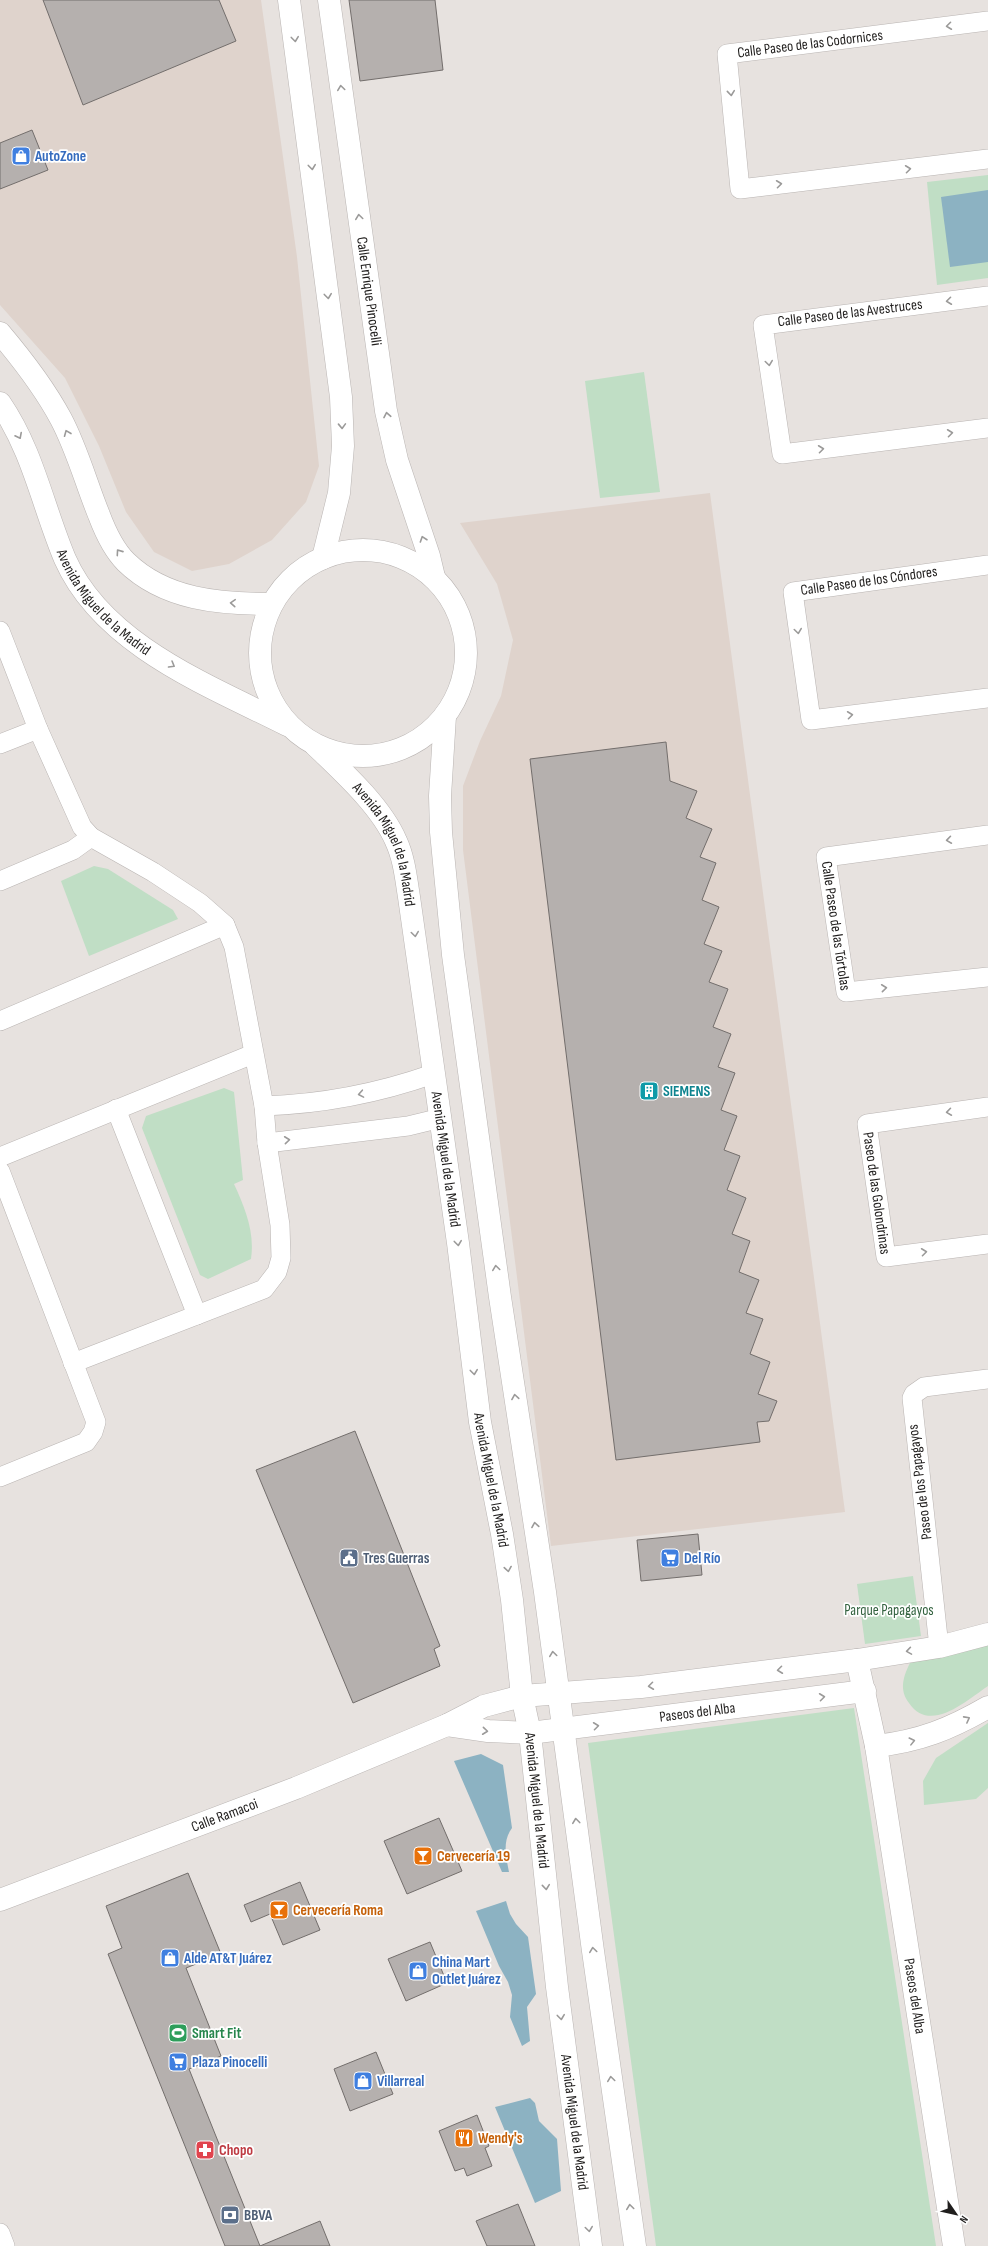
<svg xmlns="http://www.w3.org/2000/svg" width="988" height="2246" viewBox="0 0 988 2246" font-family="'Sofia Sans Condensed',sans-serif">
<rect width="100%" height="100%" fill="#e7e2df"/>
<g fill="#dfd3cc">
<path d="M0 0H261L297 257 319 466 306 502 272 540 229 564 192 571 154 552 126 512 99 446 65 378 0 305Z"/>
<path d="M710 493 845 1512 551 1546 463 850V786L480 741 501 696 513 640 497 584 460 523Z"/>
</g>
<g fill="#c0dec5">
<path d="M988 175V278L937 285 927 182Z"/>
<path d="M644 372 660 492 600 498 585 381Z"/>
<path d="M94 866 108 869 173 910 178 919 89 956 61 881Z"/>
<path d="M224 1088 234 1092 243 1180 234 1184C245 1208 255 1232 251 1259L208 1279 200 1275 142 1128 146 1116Z"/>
<path d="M913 1576 921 1636 865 1644 857 1584Z"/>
<path d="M988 1644V1686C966 1701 930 1734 909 1703 899 1690 903 1677 910 1663L931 1654Z"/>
<path d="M854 1708 936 2246H656L588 1743Z"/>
<path d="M988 1723V1788L976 1799 924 1805 923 1781 936 1758Z"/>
</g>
<g fill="#8cb2c2">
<path d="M988 190V262L950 267 941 197Z"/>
<path d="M481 1754 503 1765 512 1828C502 1842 506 1856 509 1872H502L454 1761Z"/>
<path d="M506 1901 510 1914 516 1924 528 1937 536 1994 527 2007 530 2041 522 2046 510 2017 512 1995 508 1982 499 1966 476 1911Z"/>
<path d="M530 2098 535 2103 539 2121 557 2139 561 2191 535 2203 495 2107Z"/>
</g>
<g fill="#b5b0ae" stroke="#736e6c">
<path d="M43 0H219L236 41 83 105Z"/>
<path d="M349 0H435L443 70 360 81Z"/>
<path d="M32 130 48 170 0 189V143Z"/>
<path d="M666 742 670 781 697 791 686 818 712 829 700 857 716 863 702 900 719 907 704 944 722 951 709 982 728 989 713 1027 731 1034 718 1067 735 1073 721 1110 737 1116 724 1150 740 1156 727 1190 746 1198 732 1234 750 1241 739 1272 759 1280 746 1313 763 1319 750 1354 770 1362 758 1394 777 1401 769 1421 757 1422 760 1442 616 1460 530 759Z"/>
<path d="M355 1431 440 1646 434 1649 440 1666 353 1703 256 1470Z"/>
<path d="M698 1534 702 1575 641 1581 637 1540Z"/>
<path d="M439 1818 462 1871 407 1894 384 1841Z"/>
<path d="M188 1873 221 1954 186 1968 221 2056 189 2069 260 2246 320 2221 330 2246H225L108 1954 122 1948 106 1906Z"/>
<path d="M300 1882 320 1930 283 1945 270 1914 251 1922 244 1905Z"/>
<path d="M430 1942 447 1983 406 2001 388 1959Z"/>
<path d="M376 2052 393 2094 350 2111 334 2069Z"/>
<path d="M477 2115 489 2146 485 2148 492 2166 467 2176 464 2168 455 2171 439 2131Z"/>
<path d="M518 2204 535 2246H487L476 2221Z"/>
</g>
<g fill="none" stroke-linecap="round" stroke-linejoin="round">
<defs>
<g id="minor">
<path d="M988 21 727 54 740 189 988 159"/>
<path d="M988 296 763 325 782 454 988 428"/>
<path d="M988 565 793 592 811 720 988 698"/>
<path d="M0 631 38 729"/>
<path d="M0 744 38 729 82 827 91 837 153 872 200 903 225 925 234 947 264 1106 267 1143 280 1225 281 1258 277 1272 264 1289 73 1363"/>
<path id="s1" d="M988 835 826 857 846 992 988 977"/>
<path d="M0 881 73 850 91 837"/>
<path d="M0 1021 225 925"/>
<path d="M264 1106C322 1104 379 1093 433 1074"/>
<path id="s2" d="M988 1107 867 1124 886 1257 988 1244"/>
<path d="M116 1109 197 1315"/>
<path d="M267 1143 408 1126 441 1118"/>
<path d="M0 1157 253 1054"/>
<path d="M0 1171 96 1422 93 1432 86 1442 0 1477"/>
<path d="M939 1647 912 1398 914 1394 924 1387 988 1379"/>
<path d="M0 2233 5 2246"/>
</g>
<g id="tertiary">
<path id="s3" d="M857 1660 876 1746 954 2246"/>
<path id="s4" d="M447 1725 488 1731 530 1733 865 1691"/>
<path d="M876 1746C920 1741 950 1729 988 1707"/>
<path id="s5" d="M0 1900 296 1788 447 1725 484 1706 522 1696 641 1687 857 1660 939 1647 988 1634"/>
</g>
<g id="secondary">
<path d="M289 0 341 397 343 446 339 493 323 558"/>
<path id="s6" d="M329 0 386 411 397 460 429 556 434 577"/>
<path d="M0 333C22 359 45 389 61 419 77 449 86 483 99 515 105 531 113 549 126 562 165 600 220 604 272 604"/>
<path id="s7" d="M0 403C33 451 43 507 65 559 103 645 208 685 287 725"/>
<circle cx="363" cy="653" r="103"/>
<path d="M445 716 440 796 441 832 453 955 500 1297 545 1592 593 1951 635 2246"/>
<path id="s8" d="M315 745C342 771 381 806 396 841 404 858 406 878 409 897L458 1243 480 1422 502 1534 512 1600 522 1696 530 1733 557 1987 591 2246"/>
</g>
</defs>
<use href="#minor" stroke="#b9b4b2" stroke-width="20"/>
<use href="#tertiary" stroke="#b9b4b2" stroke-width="23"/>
<use href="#secondary" stroke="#b9b4b2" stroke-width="23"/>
<use href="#minor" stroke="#fff" stroke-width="19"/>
<use href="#tertiary" stroke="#fff" stroke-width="22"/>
<use href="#secondary" stroke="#fff" stroke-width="22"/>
</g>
<defs><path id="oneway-chevron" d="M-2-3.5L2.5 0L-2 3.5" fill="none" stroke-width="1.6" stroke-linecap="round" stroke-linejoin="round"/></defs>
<g stroke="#9b9a99">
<use href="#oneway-chevron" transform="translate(949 26) rotate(173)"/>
<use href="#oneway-chevron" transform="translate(295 39) rotate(83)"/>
<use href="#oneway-chevron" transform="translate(341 88) rotate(-98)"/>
<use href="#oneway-chevron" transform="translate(731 93) rotate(84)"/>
<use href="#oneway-chevron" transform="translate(312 167) rotate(83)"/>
<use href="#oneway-chevron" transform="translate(908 169) rotate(-7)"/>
<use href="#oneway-chevron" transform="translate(779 184) rotate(-7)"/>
<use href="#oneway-chevron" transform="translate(359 217) rotate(-98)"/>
<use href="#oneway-chevron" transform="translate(328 296) rotate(83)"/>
<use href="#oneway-chevron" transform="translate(949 301) rotate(173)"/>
<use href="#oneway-chevron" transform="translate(769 363) rotate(82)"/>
<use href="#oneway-chevron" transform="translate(387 415) rotate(-101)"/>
<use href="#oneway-chevron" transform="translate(342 426) rotate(88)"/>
<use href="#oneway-chevron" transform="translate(67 433) rotate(-112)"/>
<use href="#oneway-chevron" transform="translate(950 433) rotate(-7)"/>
<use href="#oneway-chevron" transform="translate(19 436) rotate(63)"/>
<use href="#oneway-chevron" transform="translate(821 449) rotate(-7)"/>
<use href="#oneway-chevron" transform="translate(423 539) rotate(-109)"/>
<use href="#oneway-chevron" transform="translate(119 552) rotate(-125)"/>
<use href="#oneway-chevron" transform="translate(233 603) rotate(-176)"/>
<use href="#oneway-chevron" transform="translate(798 631) rotate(82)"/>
<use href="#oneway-chevron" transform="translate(172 665) rotate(30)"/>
<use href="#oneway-chevron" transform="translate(850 715) rotate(-7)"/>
<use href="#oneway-chevron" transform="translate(949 840) rotate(172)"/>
<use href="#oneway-chevron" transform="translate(415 934) rotate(82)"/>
<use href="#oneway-chevron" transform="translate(884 988) rotate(-6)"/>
<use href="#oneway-chevron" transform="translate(361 1094) rotate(170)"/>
<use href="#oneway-chevron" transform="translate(949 1112) rotate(172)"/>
<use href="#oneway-chevron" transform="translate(287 1140) rotate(-6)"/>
<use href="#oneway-chevron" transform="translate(458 1243) rotate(83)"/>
<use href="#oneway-chevron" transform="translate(924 1252) rotate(-7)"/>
<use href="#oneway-chevron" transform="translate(496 1268) rotate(-98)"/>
<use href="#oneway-chevron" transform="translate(474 1372) rotate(83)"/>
<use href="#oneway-chevron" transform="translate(515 1397) rotate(-99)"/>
<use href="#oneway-chevron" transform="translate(535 1525) rotate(-99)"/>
<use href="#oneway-chevron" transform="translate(508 1569) rotate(81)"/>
<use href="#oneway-chevron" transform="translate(909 1651) rotate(171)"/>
<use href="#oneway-chevron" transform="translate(553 1654) rotate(-98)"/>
<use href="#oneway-chevron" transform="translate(780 1670) rotate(173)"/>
<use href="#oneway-chevron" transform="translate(651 1686) rotate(173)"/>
<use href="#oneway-chevron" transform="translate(822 1697) rotate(-7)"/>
<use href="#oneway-chevron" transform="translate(967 1719) rotate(-28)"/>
<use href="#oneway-chevron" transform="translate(596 1726) rotate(-7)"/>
<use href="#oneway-chevron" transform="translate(485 1731) rotate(6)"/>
<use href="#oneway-chevron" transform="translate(912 1741) rotate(-14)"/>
<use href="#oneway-chevron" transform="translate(576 1821) rotate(-97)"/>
<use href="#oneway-chevron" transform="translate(546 1887) rotate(84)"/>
<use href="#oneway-chevron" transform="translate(593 1950) rotate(-98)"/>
<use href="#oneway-chevron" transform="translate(561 2017) rotate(83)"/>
<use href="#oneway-chevron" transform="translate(611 2079) rotate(-98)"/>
<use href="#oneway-chevron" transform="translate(630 2207) rotate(-98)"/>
<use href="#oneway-chevron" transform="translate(589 2229) rotate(82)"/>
</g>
<defs>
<symbol id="shop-square" viewBox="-11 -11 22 22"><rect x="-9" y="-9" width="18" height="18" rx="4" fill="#3f7fe0" stroke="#fff"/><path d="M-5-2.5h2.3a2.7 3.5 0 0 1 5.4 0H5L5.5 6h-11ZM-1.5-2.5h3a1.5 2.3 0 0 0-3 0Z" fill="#fff"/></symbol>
<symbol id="building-square" viewBox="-11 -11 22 22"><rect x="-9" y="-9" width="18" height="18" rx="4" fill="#0f9aa8" stroke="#fff"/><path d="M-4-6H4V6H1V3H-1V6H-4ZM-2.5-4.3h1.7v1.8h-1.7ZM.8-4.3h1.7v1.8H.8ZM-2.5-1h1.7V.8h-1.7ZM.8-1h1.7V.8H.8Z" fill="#fff"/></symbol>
<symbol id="civic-square" viewBox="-11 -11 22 22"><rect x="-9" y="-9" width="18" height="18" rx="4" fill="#5c6f8a" stroke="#fff"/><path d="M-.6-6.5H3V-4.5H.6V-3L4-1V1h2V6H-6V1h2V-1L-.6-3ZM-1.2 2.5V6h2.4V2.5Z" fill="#fff"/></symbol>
<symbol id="supermarket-square" viewBox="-11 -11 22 22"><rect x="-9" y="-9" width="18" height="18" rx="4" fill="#3f7fe0" stroke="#fff"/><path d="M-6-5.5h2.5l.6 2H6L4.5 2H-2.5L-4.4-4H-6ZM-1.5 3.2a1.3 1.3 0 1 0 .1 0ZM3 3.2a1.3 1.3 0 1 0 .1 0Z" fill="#fff"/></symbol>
<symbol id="bar-square" viewBox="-11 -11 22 22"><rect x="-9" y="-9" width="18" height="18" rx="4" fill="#e8710a" stroke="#fff"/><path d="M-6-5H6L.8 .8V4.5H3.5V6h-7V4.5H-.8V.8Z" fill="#fff"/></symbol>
<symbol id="stadium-square" viewBox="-11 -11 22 22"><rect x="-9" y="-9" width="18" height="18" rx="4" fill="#2e9e5b" stroke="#fff"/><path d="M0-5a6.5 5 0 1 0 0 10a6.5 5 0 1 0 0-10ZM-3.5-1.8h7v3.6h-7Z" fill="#fff"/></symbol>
<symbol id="restaurant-square" viewBox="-11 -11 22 22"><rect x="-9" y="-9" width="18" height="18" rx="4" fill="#e8710a" stroke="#fff"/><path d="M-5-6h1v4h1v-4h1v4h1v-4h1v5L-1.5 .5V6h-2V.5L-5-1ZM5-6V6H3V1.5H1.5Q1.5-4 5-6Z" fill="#fff"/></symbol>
<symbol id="pharmacy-square" viewBox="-11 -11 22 22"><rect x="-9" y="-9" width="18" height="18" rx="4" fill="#e0444e" stroke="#fff"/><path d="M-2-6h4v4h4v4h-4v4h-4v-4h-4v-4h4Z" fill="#fff"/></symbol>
<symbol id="bank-square" viewBox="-11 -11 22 22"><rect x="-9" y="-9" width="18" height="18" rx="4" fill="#5c6f8a" stroke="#fff"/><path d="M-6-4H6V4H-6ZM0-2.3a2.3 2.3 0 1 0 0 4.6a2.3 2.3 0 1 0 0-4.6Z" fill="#fff"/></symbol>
</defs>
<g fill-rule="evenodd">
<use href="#shop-square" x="10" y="145" width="22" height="22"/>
<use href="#building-square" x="638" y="1080" width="22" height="22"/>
<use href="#civic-square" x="338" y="1547" width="22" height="22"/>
<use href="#supermarket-square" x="659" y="1547" width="22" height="22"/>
<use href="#bar-square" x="412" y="1845" width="22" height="22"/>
<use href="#bar-square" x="268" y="1899" width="22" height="22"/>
<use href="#shop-square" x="159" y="1947" width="22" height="22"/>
<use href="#shop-square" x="407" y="1960" width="22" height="22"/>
<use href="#stadium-square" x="167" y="2022" width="22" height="22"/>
<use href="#supermarket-square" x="167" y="2051" width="22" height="22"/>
<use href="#shop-square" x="352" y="2070" width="22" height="22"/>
<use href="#restaurant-square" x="453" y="2127" width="22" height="22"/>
<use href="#pharmacy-square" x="194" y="2139" width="22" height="22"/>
<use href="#bank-square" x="219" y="2204" width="22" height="22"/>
</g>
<g text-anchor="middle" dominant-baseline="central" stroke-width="3.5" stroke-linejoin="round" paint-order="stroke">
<g font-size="15" fill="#201e1d" stroke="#fff">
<text transform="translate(810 44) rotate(-7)">Calle Paseo de las Codornices</text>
<text stroke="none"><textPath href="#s6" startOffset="294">Calle Enrique Pinocelli</textPath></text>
<text transform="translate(850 313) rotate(-7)">Calle Paseo de las Avestruces</text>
<text transform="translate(869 581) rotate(-8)">Calle Paseo de los Cóndores</text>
<text stroke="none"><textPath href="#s7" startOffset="228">Avenida Miguel de la Madrid</textPath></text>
<text stroke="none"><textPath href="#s8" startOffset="125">Avenida Miguel de la Madrid</textPath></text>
<text stroke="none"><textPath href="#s1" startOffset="233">Calle Paseo de las Tórtolas</textPath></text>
<text stroke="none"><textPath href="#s8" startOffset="449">Avenida Miguel de la Madrid</textPath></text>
<text stroke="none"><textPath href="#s2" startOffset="192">Paseo de las Golondrinas</textPath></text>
<text stroke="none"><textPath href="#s8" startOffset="773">Avenida Miguel de la Madrid</textPath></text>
<text transform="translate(920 1482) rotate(-97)">Paseo de los Papagayos</text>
<text stroke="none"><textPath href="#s4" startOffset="252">Paseos del Alba</textPath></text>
<text stroke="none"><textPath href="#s8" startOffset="1097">Avenida Miguel de la Madrid</textPath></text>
<text stroke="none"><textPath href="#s5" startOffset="240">Calle Ramacoi</textPath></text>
<text stroke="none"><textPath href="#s3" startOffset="341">Paseos del Alba</textPath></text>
<text stroke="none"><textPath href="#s8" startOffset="1421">Avenida Miguel de la Madrid</textPath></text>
</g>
<g font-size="15" font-weight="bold" fill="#366cbe" stroke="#fff" text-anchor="start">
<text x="35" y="156">AutoZone</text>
<text x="684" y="1558">Del Río</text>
<text x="184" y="1958">Alde AT&amp;T Juárez</text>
<text x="432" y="1962">China Mart<tspan x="432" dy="17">Outlet Juárez</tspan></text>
<text x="192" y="2062">Plaza Pinocelli</text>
<text x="377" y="2081">Villarreal</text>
</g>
<g font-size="15" font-weight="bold" fill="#0d838f" stroke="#fff" text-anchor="start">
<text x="663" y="1091">SIEMENS</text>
</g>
<g font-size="15" font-weight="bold" fill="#4e5e75" stroke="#fff" text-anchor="start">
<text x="363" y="1558">Tres Guerras</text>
<text x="244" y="2215">BBVA</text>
</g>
<g font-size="15" fill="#346340" stroke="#fff">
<text x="889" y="1610">Parque Papagayos</text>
</g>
<g font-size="15" font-weight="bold" fill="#c56008" stroke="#fff" text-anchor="start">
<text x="437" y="1856">Cervecería 19</text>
<text x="293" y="1910">Cervecería Roma</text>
<text x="478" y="2138">Wendy's</text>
</g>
<g font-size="15" font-weight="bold" fill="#27864d" stroke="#fff" text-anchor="start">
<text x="192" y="2033">Smart Fit</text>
</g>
<g font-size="15" font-weight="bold" fill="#be3a42" stroke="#fff" text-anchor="start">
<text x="219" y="2150">Chopo</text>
</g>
</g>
<g transform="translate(956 2214) rotate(124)" stroke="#ffffff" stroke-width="3" paint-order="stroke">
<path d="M0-3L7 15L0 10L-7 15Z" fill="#201e1d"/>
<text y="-6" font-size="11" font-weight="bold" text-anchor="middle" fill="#201e1d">N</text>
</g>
</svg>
